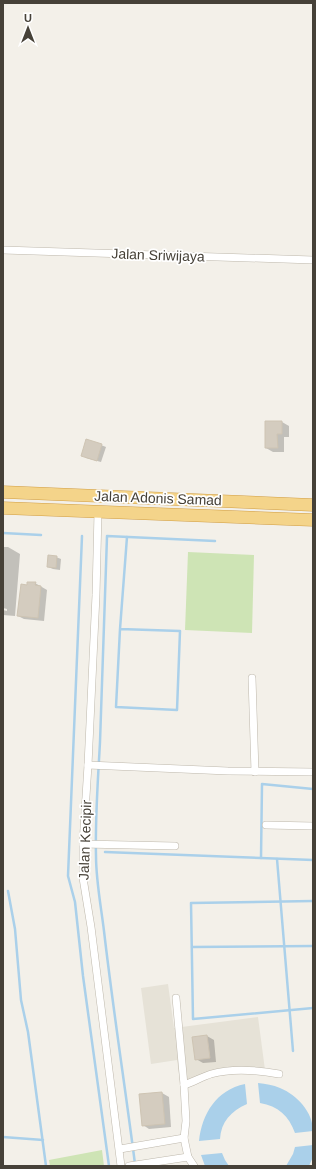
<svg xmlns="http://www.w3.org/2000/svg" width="316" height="1169" viewBox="0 0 316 1169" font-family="Arial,sans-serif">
<rect width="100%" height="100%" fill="#f3f0e9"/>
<path fill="#e6e2d7" d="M168 984 174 1028 258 1017 265 1070 180 1081 177 1060 151 1064 141 988Z"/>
<g fill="#cee4b5">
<path d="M188 552 254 555 252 633 185 630Z"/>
<path d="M102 1150 104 1166H50L49 1160Z"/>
</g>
<g fill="#aad0ea">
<path d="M258 1083C266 1084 273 1085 280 1088 297 1095 313 1112 313 1131L295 1133C289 1116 278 1106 260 1103Z"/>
<path d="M245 1084 247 1104C231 1111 221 1122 220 1139L199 1141C202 1114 216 1090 245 1084Z"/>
<path d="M313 1145V1157L309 1166H286L293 1154 295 1147Z"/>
<path d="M222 1153 225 1160 229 1166H205L201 1155Z"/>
</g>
<g fill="#0003">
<path d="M266 422H282L289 426V437H284V452H273L266 448Z"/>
<path d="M101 445 106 447 101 462 86 458 82 455Z"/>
<path d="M3 547H8L20 554 15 616 3 615V610L7 611V609L3 608Z"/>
<path d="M56 557 61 559 60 570 53 569 48 567Z"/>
<path d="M35 583 47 590 44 621 24 619 18 616Z"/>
<path d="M207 1036 214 1040 216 1062 203 1063 196 1059Z"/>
<path d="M162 1093 169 1097 171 1127 149 1129 143 1125Z"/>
</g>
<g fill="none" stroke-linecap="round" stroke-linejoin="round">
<g stroke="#aad0ea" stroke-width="2.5">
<path d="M3 533 41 535"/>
<path d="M82 536 68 876 75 902 83 976 109 1166"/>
<path d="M120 629 180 631 177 710 116 707 120 629 127 537"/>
<path d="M105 852 313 860"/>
<path d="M261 858 262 784 313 789"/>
<path d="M277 859 293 1051"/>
<path d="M8 891 15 929 21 1000 28 1032 46 1166"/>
<path d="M313 901 191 903 193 1019 313 1008"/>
<path d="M192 947 313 946"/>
<path d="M3 1137 43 1140"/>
<path d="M135 1164C125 1086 113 1009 104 931 101 906 96 881 96 856 95 818 98 780 100 742 102 674 105 605 107 536L215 541"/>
</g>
</g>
<g fill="#d4ccbf" stroke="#cec4b3">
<path d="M265 421H282V434H277L278 448H265Z"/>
<path d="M86 439 102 444 97 461 81 456Z"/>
<path d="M48 555 57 556 56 568 47 567Z"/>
<path d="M27 582H36L35 585 41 586 38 618 17 616 21 584 27 585Z"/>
<path d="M207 1035 210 1058 195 1060 192 1037Z"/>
<path d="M162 1092 165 1124 142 1126 139 1094Z"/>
</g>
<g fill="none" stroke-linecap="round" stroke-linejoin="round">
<defs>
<g id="minor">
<path d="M3 250 313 260"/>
<path d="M98 512 96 595 88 765 83 844V878L91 927 121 1166"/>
<path d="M252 678 255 772"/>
<path d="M88 765 228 771 313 772"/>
<path d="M266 825 313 826"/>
<path d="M83 844 175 846"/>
<path d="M176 998 184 1085 186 1121 184 1138 188 1157 194 1166"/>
<path d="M184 1085C193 1082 202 1077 211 1074 232 1068 257 1070 279 1074"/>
<path d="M120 1149 184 1138"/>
<path d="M129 1166 188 1157"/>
</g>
<g id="trunk">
<path d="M3 492 313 505"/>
<path d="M3 508 313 520"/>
</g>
</defs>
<use href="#minor" stroke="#beb8ac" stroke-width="8"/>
<use href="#trunk" stroke="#d19e45" stroke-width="13"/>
<use href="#minor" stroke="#fff" stroke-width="7"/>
<use href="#trunk" stroke="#f4d48a" stroke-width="12"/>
</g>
<g text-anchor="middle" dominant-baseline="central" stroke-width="3.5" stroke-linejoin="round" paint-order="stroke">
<g font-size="14" fill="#464138" stroke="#fff">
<text transform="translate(158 255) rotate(2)">Jalan Sriwijaya</text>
<text transform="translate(158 498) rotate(2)">Jalan Adonis Samad</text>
<text transform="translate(85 840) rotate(-88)">Jalan Kecipir</text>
</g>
</g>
<rect width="316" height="1169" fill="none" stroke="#464138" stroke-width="8"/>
<g transform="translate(28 28)" stroke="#ffffff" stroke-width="3" paint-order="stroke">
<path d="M0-3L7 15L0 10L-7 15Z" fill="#464138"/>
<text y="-6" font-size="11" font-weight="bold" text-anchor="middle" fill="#464138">U</text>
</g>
</svg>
